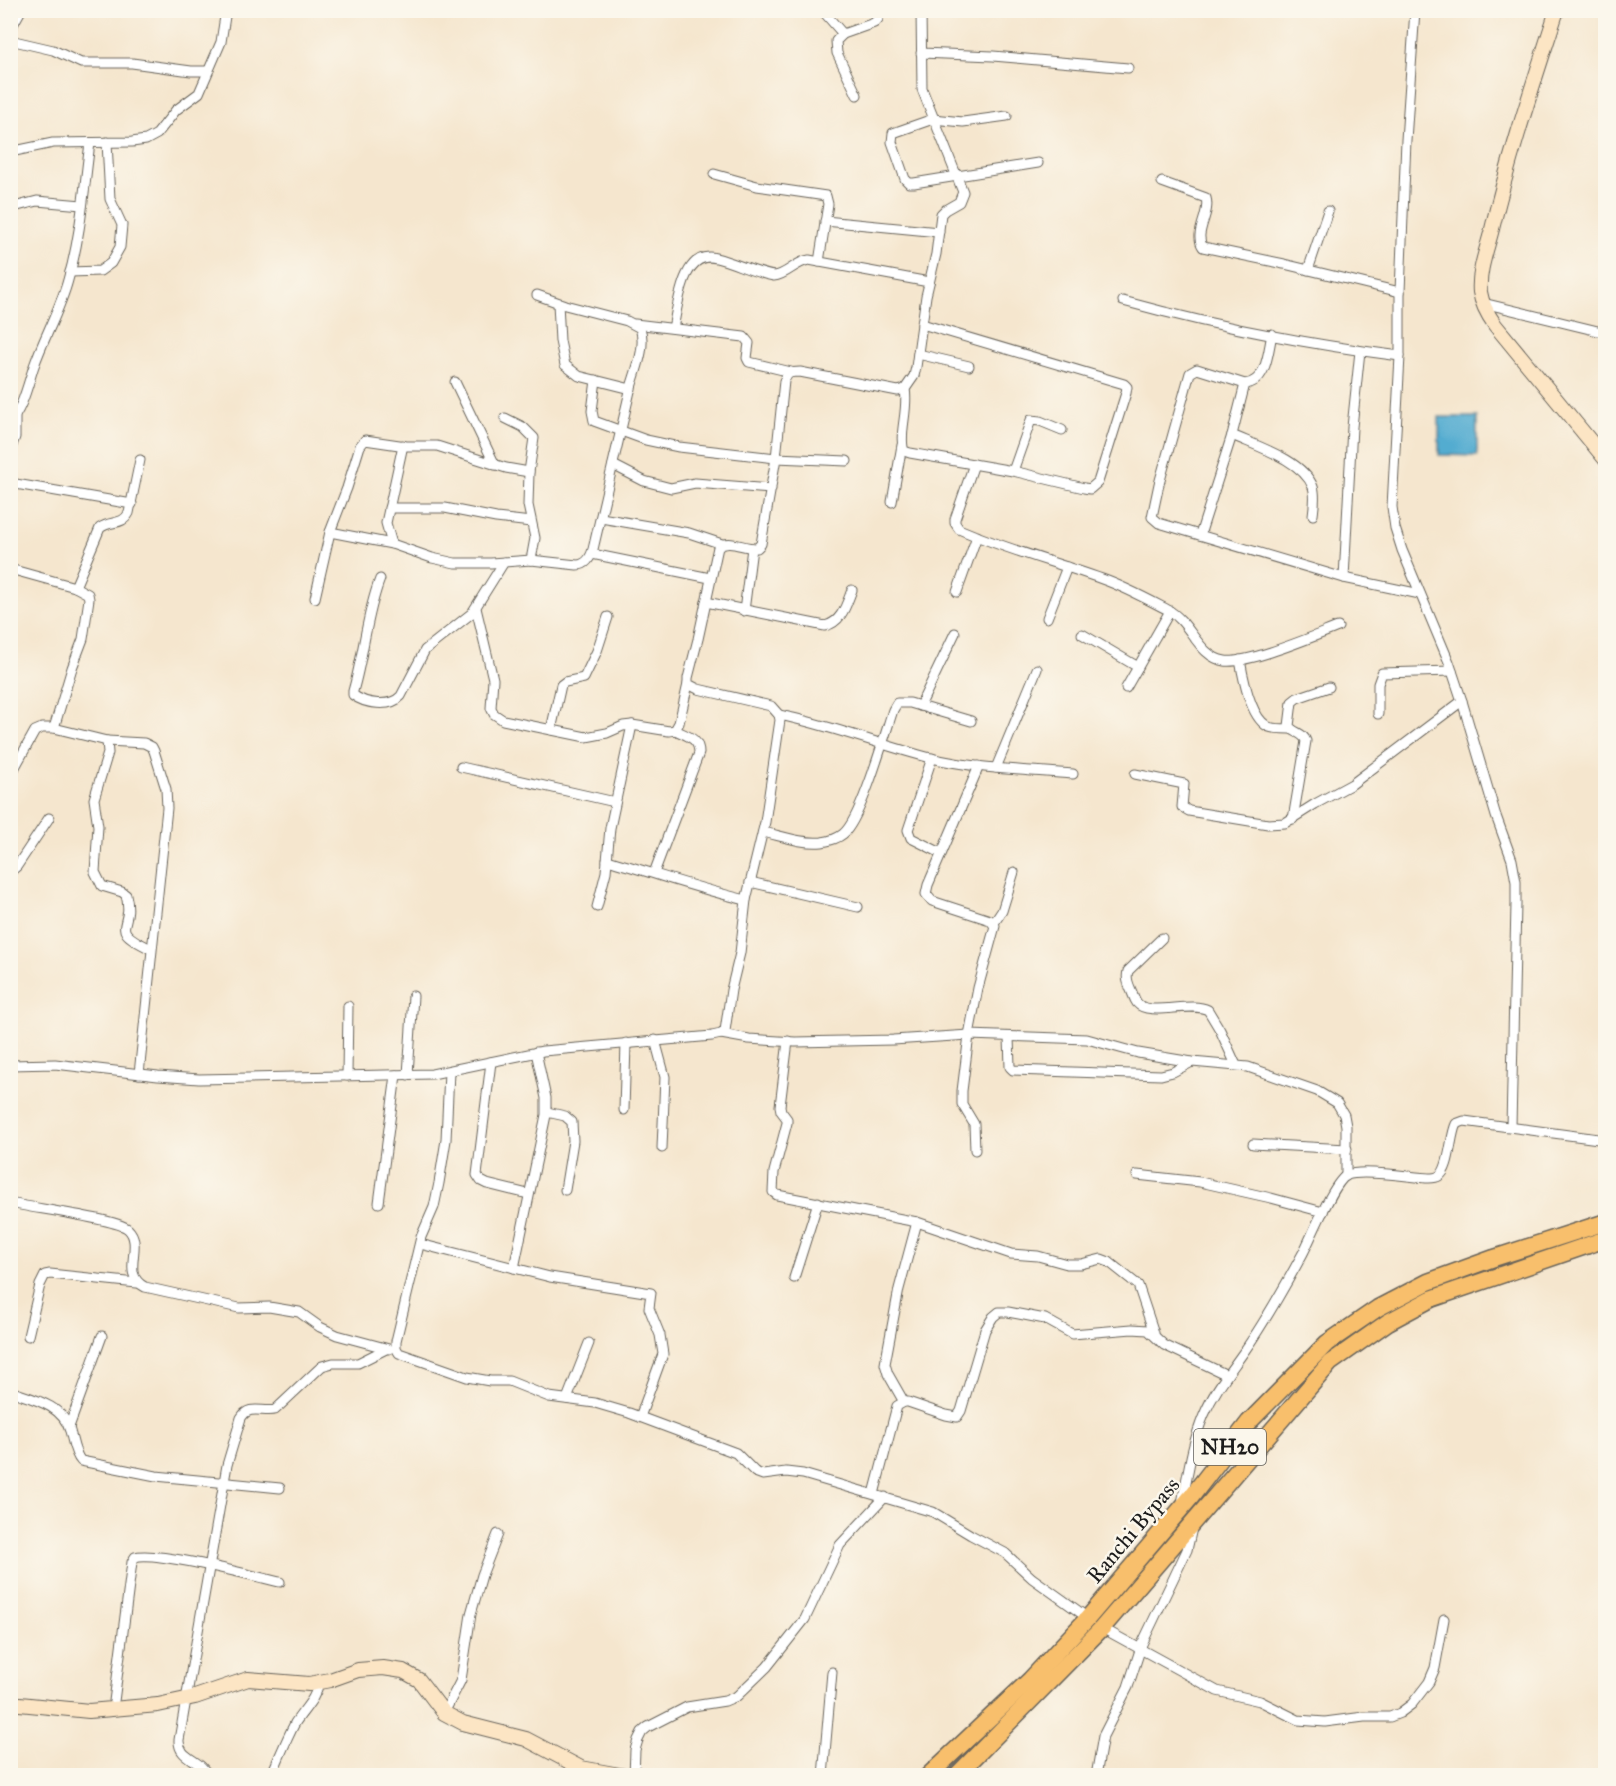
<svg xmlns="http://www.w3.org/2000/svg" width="1616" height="1786" viewBox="0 0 1616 1786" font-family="'IM FELL Great Primer',serif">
<rect width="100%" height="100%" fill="#fbf7ec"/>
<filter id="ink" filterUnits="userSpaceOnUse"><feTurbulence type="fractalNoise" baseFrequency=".0167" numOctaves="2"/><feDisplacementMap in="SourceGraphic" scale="12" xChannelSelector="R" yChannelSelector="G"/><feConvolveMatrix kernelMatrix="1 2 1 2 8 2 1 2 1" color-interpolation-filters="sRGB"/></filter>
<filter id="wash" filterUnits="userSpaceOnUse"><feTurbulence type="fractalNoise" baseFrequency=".008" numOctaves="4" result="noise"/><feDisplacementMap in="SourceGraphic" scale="24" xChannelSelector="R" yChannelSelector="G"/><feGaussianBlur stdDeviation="1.35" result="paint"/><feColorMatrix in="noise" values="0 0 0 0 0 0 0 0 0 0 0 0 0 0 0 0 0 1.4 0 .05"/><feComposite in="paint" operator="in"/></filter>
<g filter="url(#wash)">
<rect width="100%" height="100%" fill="#f5e6ce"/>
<path fill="#53acd0" stroke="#386476" stroke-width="1.5" d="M1439 417H1477V456L1439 455Z"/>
</g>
<g filter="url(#ink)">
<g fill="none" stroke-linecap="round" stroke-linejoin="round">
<defs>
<g id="street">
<path d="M822 10 843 34"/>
<path d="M1027 10H1041"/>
<path d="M1415 10 1406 140 1400 292V356L1392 507 1395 528 1402 550 1449 662 1462 701 1496 816 1512 860 1516 882V904L1511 1127"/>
<path d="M10 30 21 10"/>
<path d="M10 40 53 50 81 63H132L191 71H207"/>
<path d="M921 53 993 56 1128 68"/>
<path d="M857 95 837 53 836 41 843 34 874 23 878 19 879 10"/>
<path d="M1007 116 963 122 933 119 893 133 892 142 905 179 909 183H914L1038 163"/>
<path d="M10 152 53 143 132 142 146 140 157 134 176 110 199 93 221 42 226 10"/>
<path d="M714 174 757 186 826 196 828 204 819 262"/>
<path d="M1162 182 1206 198C1211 214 1193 233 1203 247L1284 264 1400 292"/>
<path d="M10 208 37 201 82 205"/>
<path d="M825 221 939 232"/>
<path d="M1308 270 1328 211"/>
<path d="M70 272 100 271 111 263 120 247 122 225 110 199 107 142"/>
<path d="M1123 301C1214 326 1307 344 1400 356"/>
<path d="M558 303 560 341 565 365 579 376 631 389"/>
<path d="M1483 303 1606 333"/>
<path d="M635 324 744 337 749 343 747 358 749 362 791 372"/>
<path d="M673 328C678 307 682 249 716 258 736 263 754 273 774 276 787 275 795 262 809 260L929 282"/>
<path d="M1272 334C1268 352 1267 382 1245 384L1197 369 1190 373 1159 484 1152 517 1159 523 1344 578 1420 594"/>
<path d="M918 354 969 366"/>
<path d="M596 380 592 411 594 421 646 440 679 447 776 458 847 461"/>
<path d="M455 382 495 465"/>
<path d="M905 389C909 410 898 435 904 451L910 453 1013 471 1084 488 1090 489 1098 482 1126 393 1127 387 1124 384 922 324"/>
<path d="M505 418 523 427 534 438 529 472 528 505 535 538 531 560"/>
<path d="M10 421C22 412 29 380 34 366 44 337 60 310 68 280 81 236 84 188 90 143"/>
<path d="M1232 435C1256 446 1303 460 1313 487 1316 495 1314 506 1313 515"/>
<path d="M10 451 15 437V417"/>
<path d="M974 464 955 519V523L959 529C1005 549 1055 562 1102 579 1125 587 1147 599 1168 610 1191 622 1198 657 1225 661 1248 664 1314 636 1338 627"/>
<path d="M613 465 644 481 671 488 695 483 771 489"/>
<path d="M1013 471 1031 420 1040 421 1062 430"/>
<path d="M10 483 132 504"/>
<path d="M892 502 902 445"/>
<path d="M389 508H445L496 518 531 522"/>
<path d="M601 518 689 533 722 544"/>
<path d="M330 532 392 544 432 558 455 563H491L531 560 577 565C588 565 592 555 594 545 606 494 618 443 630 391 635 372 647 347 640 328L627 321 565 305 537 295"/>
<path d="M1200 535 1232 435 1245 384"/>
<path d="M392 544 386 523 403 445"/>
<path d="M592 554 710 578"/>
<path d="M10 569 75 587 88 594 89 599 83 639 72 668 54 728"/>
<path d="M1344 578 1352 427 1360 351"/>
<path d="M380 579C366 615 364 654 353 691V695C365 704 390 708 401 696L425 650 472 613 504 562"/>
<path d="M75 587 100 528C111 520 122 526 129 513L140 460"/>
<path d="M957 592 977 536"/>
<path d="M315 598 330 532 347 488 360 446 365 440 406 446H437L506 468 529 472"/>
<path d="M706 602 825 626C842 622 846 605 852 590"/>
<path d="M476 608 493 679 491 708 494 714 503 720 586 737 607 733 623 726 632 725 669 731 675 730 679 723 688 684"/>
<path d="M744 611 752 548"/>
<path d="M1047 618 1067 567"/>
<path d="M1082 634 1138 667"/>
<path d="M1240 660C1243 677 1250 716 1267 726 1273 730 1283 728 1290 729"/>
<path d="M1126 688 1170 611"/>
<path d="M920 706 955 633"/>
<path d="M1378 714V684L1382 673 1452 671"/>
<path d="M779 715C831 725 879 745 931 758 977 769 1026 770 1073 774"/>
<path d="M551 730 561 685 565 682 584 678 597 651 608 617"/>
<path d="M107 741 108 753 94 799 98 826 95 872 102 886 122 892 126 895C135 929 105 927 151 949"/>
<path d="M932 758 908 830 911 838 941 853"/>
<path d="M461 767 615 802"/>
<path d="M996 768 1037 669"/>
<path d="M1135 774 1184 784 1182 807 1189 811 1268 824 1285 823 1315 804 1352 784 1462 701"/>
<path d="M10 776 35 731 42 728H54L107 741 144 743 152 747 154 751 166 789 167 808 139 1074"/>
<path d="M1293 819 1306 741C1303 732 1293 733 1289 726L1292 702 1297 698 1329 687"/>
<path d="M763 832C781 836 803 844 822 842 829 841 838 838 843 834 861 820 885 734 893 710L897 703H910L971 721"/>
<path d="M607 860C654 873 699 889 746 900"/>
<path d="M10 872 17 866 49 818"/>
<path d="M654 873 699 753C699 738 687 736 675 730"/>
<path d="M750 882 858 907"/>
<path d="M597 907 606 872 610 828 632 725"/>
<path d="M994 923 1002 911 1014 872"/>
<path d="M1162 938 1128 971C1126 978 1128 983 1131 990 1133 994 1134 999 1137 1003 1149 1017 1190 1001 1208 1010L1220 1030 1236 1065"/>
<path d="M721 1034 749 1039 795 1042 893 1040 969 1035 1087 1039 1138 1053 1192 1062 1248 1067 1317 1091 1337 1103 1344 1115 1346 1126V1176"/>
<path d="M1009 1037 1010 1067 1013 1070 1161 1075 1173 1072 1192 1062"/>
<path d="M655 1040 665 1077 662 1148"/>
<path d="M788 1041 780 1106 781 1111 787 1119V1123L774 1172 773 1192 777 1195 917 1222 1011 1254 1038 1256 1067 1264H1081L1101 1259 1109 1262 1138 1285 1154 1333"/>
<path d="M491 1062 477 1175 481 1181 487 1184 528 1194"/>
<path d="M10 1065 55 1064 158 1076 199 1079 432 1074 543 1051 712 1036 721 1034 725 1031 731 990 740 953 746 900 765 822 780 720 779 715 771 706 698 689 688 684V678L698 639 718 547C729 538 744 549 757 548L761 544 776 458 784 381C788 372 790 372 800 372L898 391 905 389 914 376 916 367 926 296 936 254 941 214 945 210 959 202 963 192 922 89 921 10"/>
<path d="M449 1071 446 1140 439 1183 434 1207 421 1237 396 1341V1348L399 1353 467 1377 490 1381H509L549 1397 595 1403 629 1413 736 1453 755 1472 763 1475 786 1472 803 1474 933 1512 971 1535 1005 1553 1032 1578 1088 1618"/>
<path d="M408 1075 413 996"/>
<path d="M347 1076 348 1006"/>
<path d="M624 1110 626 1043"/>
<path d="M547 1112 565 1116 572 1122 573 1141 565 1190"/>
<path d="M1253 1144 1347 1149"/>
<path d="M975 1150 974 1124 962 1104V1091L969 1035 978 988 995 926 990 920 932 901 926 894 928 885 979 766"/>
<path d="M1137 1175 1200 1182 1271 1198 1323 1212"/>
<path d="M10 1203C31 1208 117 1219 128 1229 145 1245 119 1274 145 1287L239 1308 269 1307 299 1312 320 1327 337 1335 389 1349"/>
<path d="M379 1203 396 1075"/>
<path d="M420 1244 550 1277 651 1293 649 1308 660 1335 663 1354 640 1417"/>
<path d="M514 1268 546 1115V1098L536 1052"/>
<path d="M794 1278 818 1202"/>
<path d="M28 1336 40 1285 45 1275 50 1274 137 1283"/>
<path d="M10 1391C33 1399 63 1405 70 1431 73 1441 74 1453 81 1461L156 1476 280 1488"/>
<path d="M567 1399 589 1343"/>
<path d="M904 1402 888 1374 885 1364 899 1289 917 1222"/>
<path d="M69 1427 102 1336"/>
<path d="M874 1494 897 1406 904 1402H908L946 1415 957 1417 961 1411 985 1330 993 1317 999 1312H1008L1045 1319 1072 1334 1132 1329 1148 1330 1164 1345 1227 1375"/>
<path d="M1182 1503C1188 1473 1192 1443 1204 1415 1214 1391 1229 1373 1243 1353 1265 1322 1284 1288 1302 1255 1311 1239 1333 1182 1347 1175 1362 1169 1411 1177 1429 1178 1432 1178 1436 1178 1439 1176 1450 1170 1450 1136 1456 1124L1464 1121 1606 1140"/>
<path d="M1102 1628 1217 1691 1260 1701 1298 1720 1325 1722 1364 1717H1390L1400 1713 1412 1704 1429 1682 1435 1668 1444 1619"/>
<path d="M113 1709 132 1562 135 1557C154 1550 254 1576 280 1582"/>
<path d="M444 1713 461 1680 471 1614 482 1575 498 1534"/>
<path d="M208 1776C201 1759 178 1759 179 1740L227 1465 241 1418C249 1404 263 1413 275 1410L322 1366 333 1363H358L386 1349"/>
<path d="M271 1776C279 1758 286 1740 295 1723 304 1709 316 1699 319 1682"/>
<path d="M634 1776 635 1750 638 1740 642 1732 648 1727 687 1707 725 1701 737 1696 767 1667 805 1619 840 1545 885 1497"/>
<path d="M823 1776 832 1672"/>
<path d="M1096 1776 1103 1736 1128 1687 1142 1644 1187 1550 1192 1528"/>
</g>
<g id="secondary">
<path d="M1557 10C1534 82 1510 153 1493 225 1488 247 1478 270 1480 292 1482 305 1488 315 1495 325L1606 460"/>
<path d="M10 1703 89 1711 158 1705 195 1697 248 1679 309 1684 330 1680 358 1670 383 1668 403 1671 419 1680 444 1713 463 1723 526 1739 581 1768 625 1776"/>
</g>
<g id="highway">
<path d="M928 1776 1030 1680 1088 1618 1191 1497 1249 1422 1327 1343 1378 1308 1428 1282 1494 1258 1606 1222"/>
<path d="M956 1776 1102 1628 1330 1363 1388 1322 1431 1299 1606 1239"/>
</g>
</defs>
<use href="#street" stroke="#68635a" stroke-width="11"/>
<use href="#secondary" stroke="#68635a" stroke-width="16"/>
<use href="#highway" stroke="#68635a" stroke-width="19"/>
<use href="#street" stroke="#fff" stroke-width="9"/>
<use href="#secondary" stroke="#fce5c4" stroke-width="14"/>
<use href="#highway" stroke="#f8bf6c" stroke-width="16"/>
</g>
</g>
<g text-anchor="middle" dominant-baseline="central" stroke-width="5" stroke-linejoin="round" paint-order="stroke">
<rect fill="#fbf7ec" stroke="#5f5e5a" stroke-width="1.5" x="1194" y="1429" width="72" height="36" rx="4.5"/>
<g font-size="21" font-weight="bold" fill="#1c1c1c">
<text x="1230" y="1447">NH20</text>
</g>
<g font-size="22" fill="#1c1c1c" stroke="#fbf7ec">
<text transform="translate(1133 1530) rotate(-50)">Ranchi Bypass</text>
</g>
</g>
<rect width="1616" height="1786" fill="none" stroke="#fbf7ec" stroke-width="36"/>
</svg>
